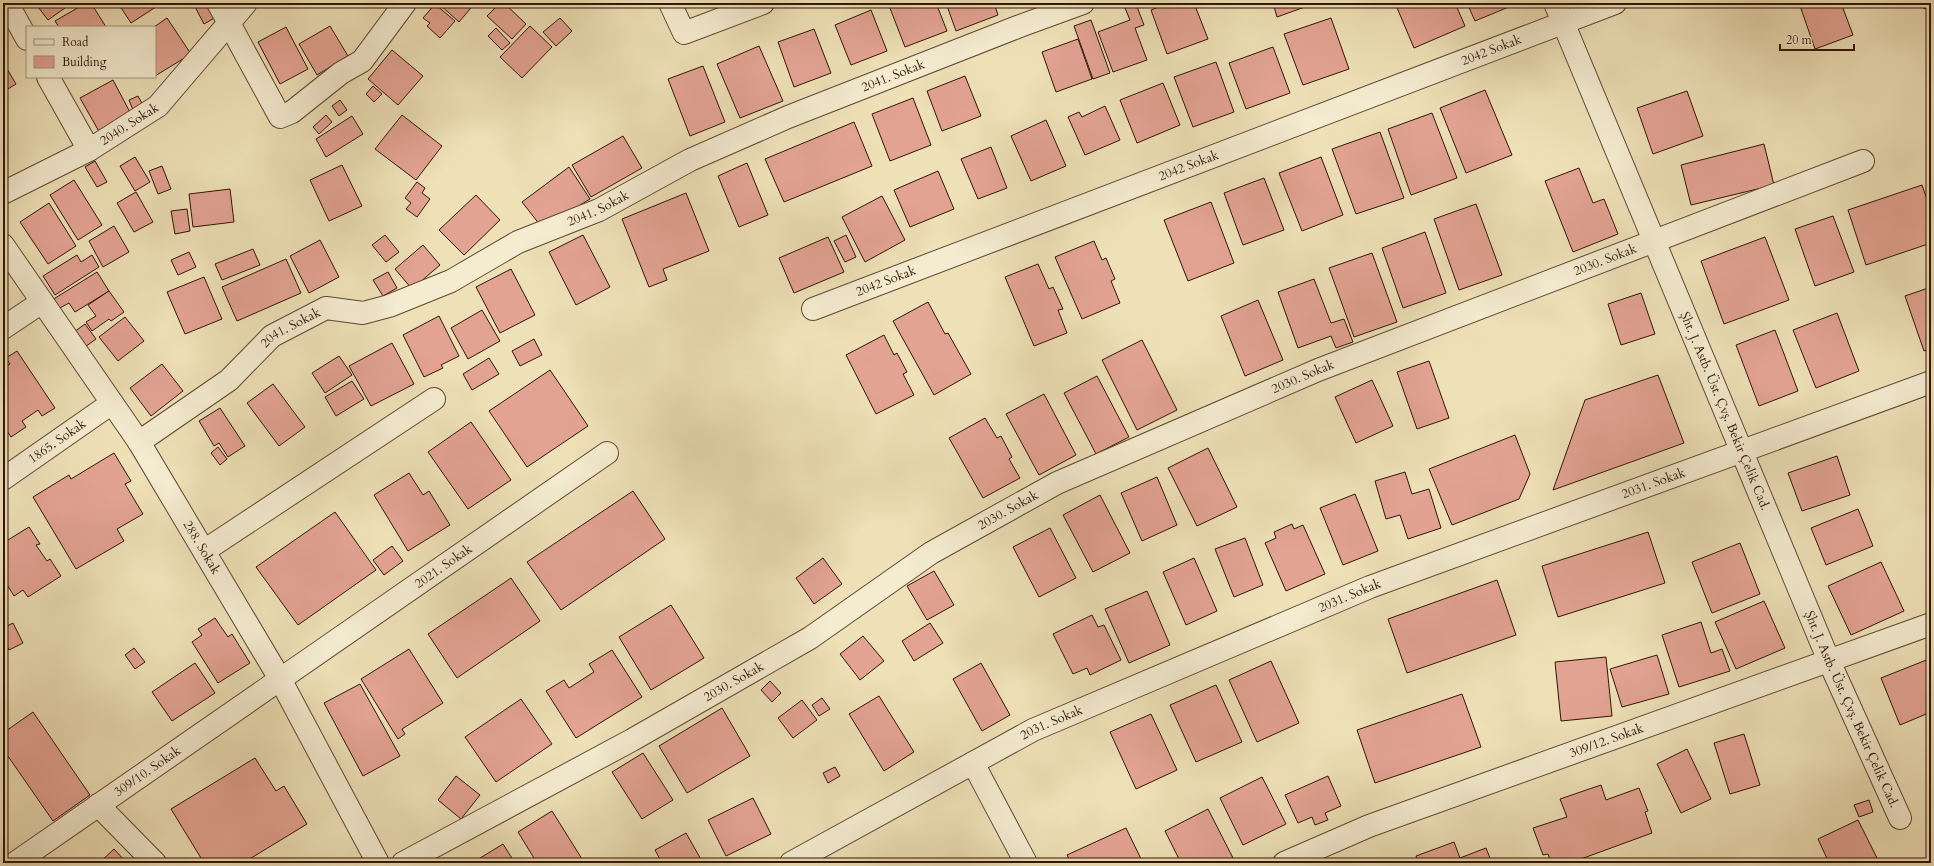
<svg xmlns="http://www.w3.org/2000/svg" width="1934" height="866" viewBox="0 0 1934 866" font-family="Cardo,serif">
<rect width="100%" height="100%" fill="#eee0b7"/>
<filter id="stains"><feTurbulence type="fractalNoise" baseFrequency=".005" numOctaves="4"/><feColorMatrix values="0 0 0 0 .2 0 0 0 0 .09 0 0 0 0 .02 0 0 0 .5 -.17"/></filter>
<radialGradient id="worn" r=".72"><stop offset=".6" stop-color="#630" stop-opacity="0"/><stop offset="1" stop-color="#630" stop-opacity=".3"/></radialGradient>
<g fill="#e3a393" stroke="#311504">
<path d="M35 3H72L48 20Z"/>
<path d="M86 3H91L106 27H59L55 21Z"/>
<path d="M118 3H162L131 23Z"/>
<path d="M193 3H209L216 17 204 24Z"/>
<path d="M438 3H475L459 22Z"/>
<path d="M500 3H504L526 24 512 39 487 16Z"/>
<path d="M888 3H936L947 31 905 47Z"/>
<path d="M946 3H994L998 15 956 31Z"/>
<path d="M1169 3H1194L1208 39 1167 54 1151 10Z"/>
<path d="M1273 3H1316L1277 17Z"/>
<path d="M1395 3H1455L1465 26 1414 48Z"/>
<path d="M1467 3H1515L1516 4 1475 21Z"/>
<path d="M1799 3H1841L1853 35 1815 49Z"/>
<path d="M1922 3H1931V6L1924 9Z"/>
<path d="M435 4 455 21 440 38 427 26 430 23 423 18Z"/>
<path d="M1136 4 1144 25 1135 28 1147 60 1113 72 1098 32 1130 20 1125 8Z"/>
<path d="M871 10 887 51 851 65 835 25Z"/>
<path d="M167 18 191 54 155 76 154 27Z"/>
<path d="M560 18 572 31 556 46 543 32Z"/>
<path d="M1331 18 1349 69 1303 85 1284 34Z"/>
<path d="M1091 20 1110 73 1093 79 1074 26Z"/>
<path d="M330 26 348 56 317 75 299 44Z"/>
<path d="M530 26 552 47 522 78 500 57Z"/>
<path d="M286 27 308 69 280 84 258 42Z"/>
<path d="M496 28 510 43 502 50 488 36Z"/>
<path d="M814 29 831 73 794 87 778 42Z"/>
<path d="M1078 39 1092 79 1056 92 1042 52Z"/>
<path d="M759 46 783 101 740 118 717 64Z"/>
<path d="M1273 47 1290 93 1246 109 1229 63Z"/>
<path d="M392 50 423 76 398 105 368 79Z"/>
<path d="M3 62 16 84 3 92Z"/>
<path d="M1216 62 1234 112 1193 127 1174 77Z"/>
<path d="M703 66 725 122 690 136 668 79Z"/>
<path d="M965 76 981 116 942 131 927 91Z"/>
<path d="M113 80 133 118 101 135 80 98Z"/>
<path d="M1163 83 1180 125 1137 143 1120 100Z"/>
<path d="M373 86 382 94 374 102 366 94Z"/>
<path d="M1485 90 1512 155 1466 173 1440 108Z"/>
<path d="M1687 91 1703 136 1653 154 1637 108Z"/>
<path d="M138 96 143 105 133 110 129 100Z"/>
<path d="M913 98 931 145 890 161 872 114Z"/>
<path d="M340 100 347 110 339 116 332 106Z"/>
<path d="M1105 106 1120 140 1085 155 1068 117 1079 112 1082 117Z"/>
<path d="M1432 113 1457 178 1411 195 1388 129Z"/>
<path d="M326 115 332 122 319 134 313 127Z"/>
<path d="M402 115 442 146 416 180 375 149Z"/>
<path d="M352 116 363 134 326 157 316 139Z"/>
<path d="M1046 120 1066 166 1031 181 1011 136Z"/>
<path d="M854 122 872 166 784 202 765 159Z"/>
<path d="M1380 132 1404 198 1356 214 1332 149Z"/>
<path d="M623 136 642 168 591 197 572 165Z"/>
<path d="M1764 144 1774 185 1691 205 1681 165Z"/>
<path d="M991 147 1007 188 978 199 961 159Z"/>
<path d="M135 157 150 182 135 191 120 166Z"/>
<path d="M1321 157 1343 215 1302 231 1279 173Z"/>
<path d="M95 161 107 182 97 187 85 167Z"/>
<path d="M747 163 768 215 739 227 718 176Z"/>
<path d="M342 165 362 206 329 221 310 180Z"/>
<path d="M162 166 171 189 158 194 149 171Z"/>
<path d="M569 167 590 199 559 218 540 225 522 202Z"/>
<path d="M1579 168 1593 203 1604 199 1618 234 1573 252 1545 181Z"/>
<path d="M938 171 954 209 910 227 894 190Z"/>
<path d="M1264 178 1284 230 1243 245 1224 193Z"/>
<path d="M74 180 102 225 78 240 50 195Z"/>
<path d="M417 182 425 188 422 193 430 199 417 217 406 209 411 203 405 198Z"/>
<path d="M1922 185 1931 211V243L1866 265 1848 210Z"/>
<path d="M230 189 234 222 193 227 189 194Z"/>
<path d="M136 192 153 222 134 232 117 203Z"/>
<path d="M686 193 709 251 663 269 667 280 649 287 622 219Z"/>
<path d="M476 195 500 220 464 255 439 230Z"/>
<path d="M882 196 905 240 865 262 842 217Z"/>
<path d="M1211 202 1234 263 1188 281 1164 220Z"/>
<path d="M49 203 76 246 48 264 20 222Z"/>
<path d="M1476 204 1502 275 1459 290 1434 219Z"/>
<path d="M187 209 190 231 175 234 171 211Z"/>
<path d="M1833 216 1854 272 1815 286 1795 229Z"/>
<path d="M114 226 129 252 103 267 89 241Z"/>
<path d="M1425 232 1446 293 1403 308 1382 248Z"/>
<path d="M385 235 399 252 386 262 372 245Z"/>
<path d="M583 235 610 287 576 305 549 252Z"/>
<path d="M846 235 856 257 845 262 834 241Z"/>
<path d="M828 237 844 272 794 293 779 258Z"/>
<path d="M1765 237 1789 300 1724 324 1701 261Z"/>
<path d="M320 240 339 277 309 293 290 256Z"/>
<path d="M1094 241 1102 260 1106 258 1115 279 1111 281 1120 303 1082 319 1055 257Z"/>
<path d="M423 245 440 265 412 289 395 269Z"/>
<path d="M253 249 260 265 222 280 215 264Z"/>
<path d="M189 252 196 267 178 275 171 260Z"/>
<path d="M1372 253 1397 322 1354 337 1329 268Z"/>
<path d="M77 255 81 262 92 255 99 267 55 295 43 276Z"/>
<path d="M286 259 301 293 237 321 222 287Z"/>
<path d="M1038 264 1049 289 1053 287 1063 309 1058 310 1067 333 1034 346 1005 277Z"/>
<path d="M511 269 535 315 500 333 476 287Z"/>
<path d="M97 272 109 291 75 312 69 303 58 309 52 300Z"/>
<path d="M388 272 397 288 383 296 373 280Z"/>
<path d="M204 277 222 319 185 334 167 292Z"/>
<path d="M1314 279 1331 323 1344 319 1353 342 1336 348 1331 336 1298 348 1278 292Z"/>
<path d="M1931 287V349L1924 351 1905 296Z"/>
<path d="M109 291 124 312 111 321 109 319 92 331 86 322 96 316 88 305Z"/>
<path d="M1641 293 1655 334 1621 345 1608 304Z"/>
<path d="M1258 300 1283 360 1245 376 1221 316Z"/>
<path d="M928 302 945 334 948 333 971 374 934 395 893 321Z"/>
<path d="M482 310 500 341 468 359 451 328Z"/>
<path d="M1837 313 1859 371 1816 388 1793 330Z"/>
<path d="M439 316 459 356 441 365 443 368 424 377 403 335Z"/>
<path d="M125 317 144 341 118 361 99 337Z"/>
<path d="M85 324 96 339 85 347 74 332Z"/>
<path d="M1775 330 1798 391 1759 406 1736 345Z"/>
<path d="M884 335 894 355 897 353 907 372 903 374 914 395 876 414 846 355Z"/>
<path d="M534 339 542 355 520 366 512 351Z"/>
<path d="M1142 340 1177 410 1137 430 1102 360Z"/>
<path d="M392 343 414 384 371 406 349 366Z"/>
<path d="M17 351 55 408 42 416 38 410 22 421 26 427 11 437 3 425V368L10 364 6 358Z"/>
<path d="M339 356 352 375 325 393 312 373Z"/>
<path d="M489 358 499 374 472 390 463 374Z"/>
<path d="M1429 361 1449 418 1417 429 1397 372Z"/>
<path d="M162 364 183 391 151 416 130 388Z"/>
<path d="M550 370 588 426 527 467 489 411Z"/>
<path d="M1658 375 1684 443 1553 490 1585 400Z"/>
<path d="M1097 376 1129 437 1096 454 1064 393Z"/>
<path d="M1372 380 1393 426 1356 443 1335 397Z"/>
<path d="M352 381 364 399 336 416 325 397Z"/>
<path d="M273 384 305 427 279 446 247 403Z"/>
<path d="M1044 394 1076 455 1039 475 1006 414Z"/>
<path d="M220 408 245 446 228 457 219 443 214 446 199 421Z"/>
<path d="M985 418 997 438 1001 436 1012 457 1009 459 1020 478 983 498 949 438Z"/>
<path d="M471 422 511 480 468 509 428 452Z"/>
<path d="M1515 435 1530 474 1519 499 1452 525 1429 469Z"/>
<path d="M218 447 227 459 220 465 211 453Z"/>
<path d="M1208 448 1237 507 1197 526 1168 468Z"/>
<path d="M114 453 131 481 125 484 143 514 117 529 124 541 76 569 33 497 69 475 71 479Z"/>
<path d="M1837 456 1850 495 1802 511 1788 473Z"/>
<path d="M1405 472 1412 494 1429 489 1441 528 1408 539 1400 515 1386 519 1375 481Z"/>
<path d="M409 473 423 495 429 491 450 525 408 551 374 495Z"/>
<path d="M1157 477 1177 525 1142 541 1121 493Z"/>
<path d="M633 491 665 539 561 610 527 562Z"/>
<path d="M1355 494 1378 551 1343 565 1320 508Z"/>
<path d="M1100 495 1130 553 1093 572 1063 515Z"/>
<path d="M1858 509 1873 546 1826 565 1811 528Z"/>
<path d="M335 512 376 570 298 625 256 567Z"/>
<path d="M1292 524 1294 529 1303 525 1325 574 1286 591 1265 543 1276 538 1274 532Z"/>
<path d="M29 527 40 544 36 545 47 561 50 559 61 576 28 597 23 590 14 596 3 578V543Z"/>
<path d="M1050 528 1076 578 1039 597 1013 547Z"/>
<path d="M1648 532 1665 583 1558 617 1542 566Z"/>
<path d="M1245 538 1263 585 1234 597 1215 549Z"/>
<path d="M1740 543 1760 594 1712 613 1692 562Z"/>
<path d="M392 546 403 561 384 575 373 560Z"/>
<path d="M823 558 842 584 814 604 796 578Z"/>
<path d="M1194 558 1217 611 1186 625 1163 572Z"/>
<path d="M1881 562 1904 611 1851 635 1828 586Z"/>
<path d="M934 571 954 605 927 620 907 586Z"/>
<path d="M511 578 540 621 457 678 428 634Z"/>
<path d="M1497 580 1516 635 1407 673 1388 619Z"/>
<path d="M1147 591 1170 645 1129 663 1105 609Z"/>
<path d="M1764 601 1785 648 1736 669 1715 622Z"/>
<path d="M671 605 704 658 651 690 619 637Z"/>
<path d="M1092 615 1098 627 1104 625 1121 660 1090 675 1087 668 1073 674 1053 634Z"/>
<path d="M215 618 228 637 232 634 250 663 218 683 192 642 202 635 198 629Z"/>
<path d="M3 622 5 627 13 623 23 643 9 650 5 641 3 642Z"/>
<path d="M1701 622 1711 653 1722 649 1730 671 1679 687 1662 635Z"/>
<path d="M930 623 943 643 914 661 902 641Z"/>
<path d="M863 636 884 661 860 680 840 654Z"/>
<path d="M134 648 145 662 135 669 125 655Z"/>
<path d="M409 649 443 703 402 729 405 734 398 739 361 679Z"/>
<path d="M612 650 642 697 576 738 546 691 564 680 569 688 594 672 589 664Z"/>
<path d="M1657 655 1669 694 1622 707 1610 669Z"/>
<path d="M1606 657 1612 716 1561 721 1555 662Z"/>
<path d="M1929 659 1931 666V712L1900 725 1881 678Z"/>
<path d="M1271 661 1299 723 1257 742 1229 680Z"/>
<path d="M195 663 215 693 172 721 152 692Z"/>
<path d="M981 663 1010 715 982 731 953 679Z"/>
<path d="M770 681 781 693 772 702 761 690Z"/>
<path d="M360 684 400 756 363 776 324 703Z"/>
<path d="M1216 685 1242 742 1196 762 1170 705Z"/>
<path d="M1462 694 1481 747 1375 783 1357 730Z"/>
<path d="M879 696 914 752 884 771 849 714Z"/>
<path d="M822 698 830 709 819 716 812 705Z"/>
<path d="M521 699 552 744 496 782 465 737Z"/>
<path d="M802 700 817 720 793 738 778 718Z"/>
<path d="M722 708 750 756 687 793 659 746Z"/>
<path d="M33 712 90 795 53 821 3 749V733Z"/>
<path d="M1151 714 1177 770 1136 789 1110 732Z"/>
<path d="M1744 734 1760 785 1730 794 1714 743Z"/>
<path d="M1687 749 1711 799 1681 813 1657 764Z"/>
<path d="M643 753 673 800 642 819 612 772Z"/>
<path d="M255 758 276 791 284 786 307 824 243 863H204L171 809Z"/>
<path d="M835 767 840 776 828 783 823 773Z"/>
<path d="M456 776 480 795 461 819 438 800Z"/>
<path d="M1328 776 1341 806 1325 813 1328 820 1315 825 1312 817 1298 823 1285 795Z"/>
<path d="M1262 777 1286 824 1243 845 1220 798Z"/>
<path d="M1601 785 1606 800 1639 788 1648 811 1645 812 1652 833 1570 863H1551L1548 854 1543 855 1533 828 1567 817 1560 799Z"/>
<path d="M753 798 771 834 726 856 708 820Z"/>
<path d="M1869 800 1873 812 1859 817 1854 805Z"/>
<path d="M1208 809 1233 858 1222 863H1181L1165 831Z"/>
<path d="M552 811 582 859 577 863H537L518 832Z"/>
<path d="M1858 820 1878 860 1872 863H1829L1818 839Z"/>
<path d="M1126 828 1143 863H1071L1067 855Z"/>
<path d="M686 833 703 863H662L655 850Z"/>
<path d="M1454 842 1460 858 1486 848 1492 863H1418L1416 856Z"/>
<path d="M503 844 515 863H472Z"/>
<path d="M114 849 127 863H99Z"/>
</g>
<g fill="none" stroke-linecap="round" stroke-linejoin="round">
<defs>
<g id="minor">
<path d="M7 3 27 39"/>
<path d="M218 3 280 117 292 112 341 73 362 61 405 3"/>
<path d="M670 3 684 33 763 3"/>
<path id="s1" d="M1555 3 1829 661 1900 818"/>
<path d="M48 77 89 150"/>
<path id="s2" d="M3 193 89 150 158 106 246 3"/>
<path id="s3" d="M3 245 139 442 280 679 378 863"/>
<path id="s4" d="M813 309 1615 3"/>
<path d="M3 328 42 302"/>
<path id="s5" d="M139 442 229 380 272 336 326 308 363 313 389 306 451 281 518 242 599 210 690 160 788 117 1020 26 1083 3"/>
<path id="s6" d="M3 479 112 403"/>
<path d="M204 551 434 399"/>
<path d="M973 763 1026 863"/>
<path d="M98 805 155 863"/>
<path id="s7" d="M15 863 607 453"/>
<path id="s8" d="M403 863 632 740 810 638 931 553 1057 483 1318 370 1863 161"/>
<path id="s9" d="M791 863 1033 730 1370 587 1931 382"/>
<path id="s10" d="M1284 863 1369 826 1931 624"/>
</g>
</defs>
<use href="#minor" stroke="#604831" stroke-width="24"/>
<use href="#minor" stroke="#f4ebd0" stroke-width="22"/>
</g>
<g text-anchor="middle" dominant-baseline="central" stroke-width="3" stroke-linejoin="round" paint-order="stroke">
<g font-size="13" fill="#311504" stroke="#f4ebd0">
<text stroke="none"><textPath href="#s4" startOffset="726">2042 Sokak</textPath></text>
<text stroke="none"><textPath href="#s5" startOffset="851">2041. Sokak</textPath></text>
<text stroke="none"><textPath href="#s2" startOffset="144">2040. Sokak</textPath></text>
<text stroke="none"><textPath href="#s4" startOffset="402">2042 Sokak</textPath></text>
<text stroke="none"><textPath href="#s5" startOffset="527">2041. Sokak</textPath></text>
<text stroke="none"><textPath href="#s8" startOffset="1349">2030. Sokak</textPath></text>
<text stroke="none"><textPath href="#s4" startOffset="78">2042 Sokak</textPath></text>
<text stroke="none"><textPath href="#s5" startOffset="191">2041. Sokak</textPath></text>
<text stroke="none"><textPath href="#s8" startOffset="1025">2030. Sokak</textPath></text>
<text stroke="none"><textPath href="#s1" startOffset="442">Şht. J. Astb. Üst. Çvş. Bekir Çelik Cad.</textPath></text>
<text stroke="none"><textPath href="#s6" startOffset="66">1865. Sokak</textPath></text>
<text stroke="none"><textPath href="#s9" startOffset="944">2031. Sokak</textPath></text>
<text stroke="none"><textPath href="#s8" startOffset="701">2030. Sokak</textPath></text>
<text stroke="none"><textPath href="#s3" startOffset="362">288. Sokak</textPath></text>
<text stroke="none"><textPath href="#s7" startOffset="521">2021. Sokak</textPath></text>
<text stroke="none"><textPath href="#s9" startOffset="620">2031. Sokak</textPath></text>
<text stroke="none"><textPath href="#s8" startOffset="377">2030. Sokak</textPath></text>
<text stroke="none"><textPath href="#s1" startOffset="766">Şht. J. Astb. Üst. Çvş. Bekir Çelik Cad.</textPath></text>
<text stroke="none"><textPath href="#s9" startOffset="296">2031. Sokak</textPath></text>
<text stroke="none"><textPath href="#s10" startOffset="345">309/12. Sokak</textPath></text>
<text stroke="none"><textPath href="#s7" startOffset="161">309/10. Sokak</textPath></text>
</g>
</g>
<rect width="1934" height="866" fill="none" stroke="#eee0b7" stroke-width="16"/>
<rect x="4" y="4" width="1926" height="858" fill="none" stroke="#311504" stroke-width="2"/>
<rect x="8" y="8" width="1918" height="850" fill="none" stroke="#311504"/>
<rect x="26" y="26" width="130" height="52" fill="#f4ebd0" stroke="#a6957e"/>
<rect x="34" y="39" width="20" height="6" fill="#f4ebd0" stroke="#a6957e"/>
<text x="62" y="46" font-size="12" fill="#311504">Road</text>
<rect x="34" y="56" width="20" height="12" fill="#e3a393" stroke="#a6957e"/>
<text x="62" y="66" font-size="12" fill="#311504">Building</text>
<path d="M1780 44v6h74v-6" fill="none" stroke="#311504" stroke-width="2"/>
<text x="1786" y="44" font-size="12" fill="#311504" stroke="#f4ebd0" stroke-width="3" paint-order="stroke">20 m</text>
<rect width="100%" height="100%" filter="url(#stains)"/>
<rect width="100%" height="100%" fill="url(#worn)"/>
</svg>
